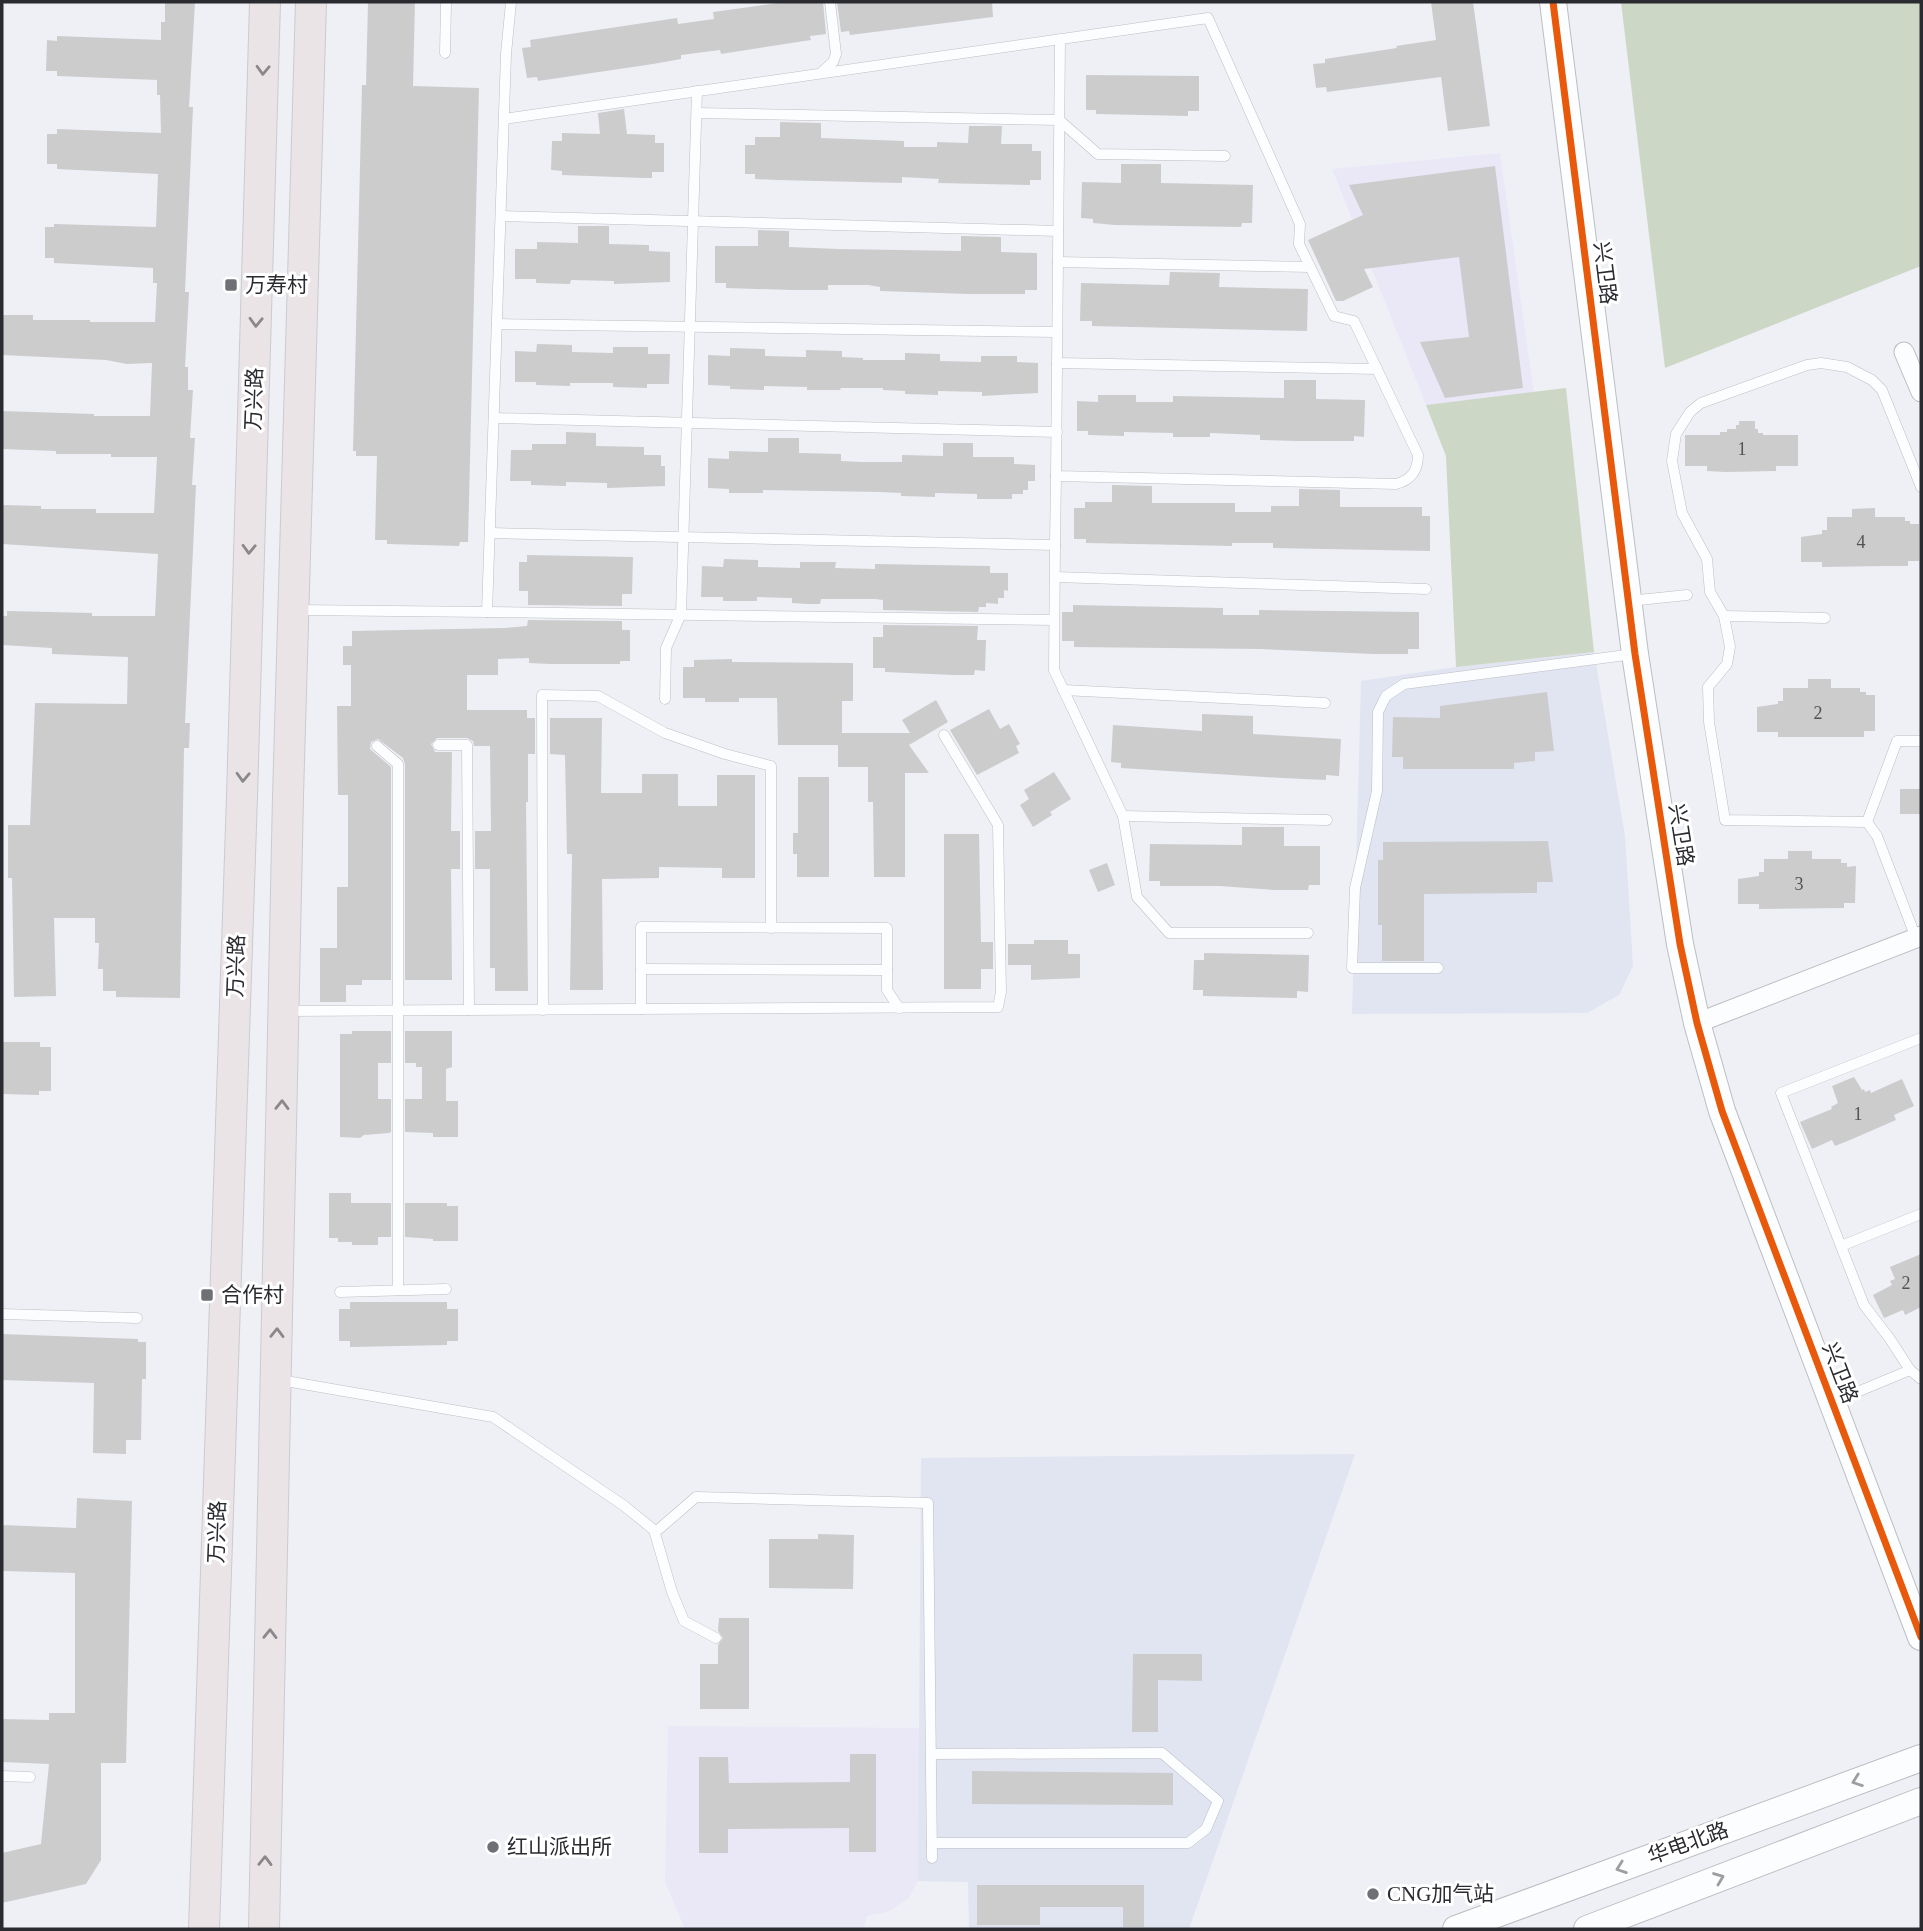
<svg xmlns="http://www.w3.org/2000/svg" width="1923" height="1931" viewBox="0 0 1923 1931" font-family="'Times New Roman','Noto Sans SC',serif">
<rect width="100%" height="100%" fill="#eef0f6"/>
<g fill="#eae8f7">
<path d="M1500 153 1534 393 1426 405 1332 169Z"/>
<path d="M668 1726 920 1728 918 1881 908 1899 888 1912 867 1916 864 1929H685L665 1882Z"/>
</g>
<g fill="#e1e4f1">
<path d="M1594 652 1625 836 1633 966 1619 995 1587 1013 1352 1014 1361 681 1456 667Z"/>
<path d="M1355 1454 1189 1929H969L968 1882 918 1881 921 1458Z"/>
</g>
<g fill="#cdd7c6">
<path d="M1621 2H1921V266L1665 368Z"/>
<path d="M1566 388 1594 652 1456 667 1446 456 1426 405Z"/>
</g>
<g fill="#cccccd">
<path d="M165 2H195L189 107H193L185 292H189L185 367H188V390H193L190 438H195L192 485H196L185 723H190L189 748H184L180 998 116 997V991H103V969H98L99 943H95V918H54L56 996 14 997 12 878H8V825H30L35 703 127 704 128 657 52 654V648L2 645V616H7V611L92 613V616H155L158 554 2 544V510L3 505 41 506V509H96V513H154L157 457H111V454H56V451L2 449V411L94 414V416H150L152 363 127 364 106 360 2 355V315H33V320H90V322H155L157 283H153V268L54 263V258H45V227H54V224L156 227 158 174 57 169V164H47V134H57V129L161 133 160 95H157V80L57 76V71H46L47 40 57 41V36L161 40V22H165Z"/>
<path d="M368 2H415L413 86 479 88 468 542H460L459 546 387 544V540H375L377 456H356V451H353L362 85H366Z"/>
<path d="M786 2H823L826 34 810 36 811 40 721 54 720 50 681 55V59L653 64 538 81 537 77 527 78 522 48 531 47 530 40 677 18 678 24 714 19 713 12Z"/>
<path d="M837 2H992L993 17 850 35 849 31 841 32Z"/>
<path d="M1431 2H1473L1490 126 1448 131 1441 77 1327 92 1326 87 1316 88 1313 64 1325 63V59L1397 48 1396 46 1436 40Z"/>
<path d="M1086 75 1199 76V111H1188V116L1096 114V110H1086Z"/>
<path d="M624 109 627 134 655 135V143H664V172H652V178H644L562 175V171L551 170 552 141H562V133L600 134 598 113Z"/>
<path d="M780 122 821 123V138L904 141V147H937V142L968 143 969 126H1002L1001 144H1032V151H1041V180H1030V185L938 183 939 179 902 177V183L777 180 755 179V174H745V145H755V137H780Z"/>
<path d="M1121 164H1161V183L1253 185 1252 223H1242L1241 227 1115 225 1093 223V219L1081 218 1082 182 1121 183Z"/>
<path d="M1495 166 1523 388 1445 398 1420 342 1469 337 1459 257 1364 269 1373 287 1343 301H1336L1308 240 1363 215 1349 185Z"/>
<path d="M578 226H609V244L649 245V251L670 252V282L614 284V281L571 280 570 284 536 283V279H515V249H537V242L578 243Z"/>
<path d="M758 230 789 231V247L839 249 961 251V236L1001 237V252L1037 253V290H1025V294H969L880 291V287L868 285H828V290H792L726 288V283H715V246H758Z"/>
<path d="M1170 272 1220 273 1219 287 1308 289 1307 331 1092 326V321H1080L1081 283 1169 285Z"/>
<path d="M537 344 572 345V352L613 353V347H648V354H670L669 384H647V388L613 387V383H570V386L536 385V382H515V351L536 352Z"/>
<path d="M730 348 765 349V356L806 357V350L842 351V357L863 358V360H905V353L940 354V361L981 362V356H1017V362L1038 363V393L982 396V392L938 391V395L905 394V391L883 390V388H841L840 390H807V387L764 386V390L730 389V386L708 385V355L730 356Z"/>
<path d="M1284 380H1316V399L1365 400 1364 437 1354 436V441H1297L1260 440V435L1210 433V437H1173V433L1124 432V436L1088 435V431H1077V401L1098 402V395H1136V402H1173V396L1284 398Z"/>
<path d="M1739 421H1755V429H1758V433H1763V435H1798V466H1776V471L1725 472 1707 471V466H1685V435H1720V432H1727V429H1736V425H1739Z"/>
<path d="M566 432 596 433V446L644 447V455H661V466H665V486L607 488V483L566 482V486L531 485V481H510L511 450H532V444H566Z"/>
<path d="M768 438H799V453L841 454V461L862 462H902V455L943 456V443H973V457H1014V464L1035 465V481H1028V490H1023V494H1012V499H977V494L935 493V497L901 496V493L880 492 763 490V493H729V489L708 488V458L729 459V451L768 452Z"/>
<path d="M1112 485 1152 486V503H1235V512H1271V506H1299V489L1340 490V507H1422V516H1430V551L1273 548V543H1232V546L1086 543V539H1074V508H1085V502H1112Z"/>
<path d="M1875 508V517H1905V521H1910V524H1919V561H1908V566H1886L1822 567V562H1801V537L1822 534V530H1827V517H1852V509Z"/>
<path d="M527 555 633 557 632 594H622V606L528 605V591H519V562H527Z"/>
<path d="M724 559 758 560V567L800 568V562H836L835 568 875 569V564L990 566V573H1008V591L1004 590V598H998V604L986 603V607H979L978 612 883 610V600L875 599H821L820 604H807L792 603V598L757 597V601H723V597H701L702 566 723 567Z"/>
<path d="M1073 605 1223 608V615H1259V610L1419 612V649H1408V654H1374L1261 649 1074 647V641H1062V612H1073Z"/>
<path d="M528 620 622 621V630H630V661H620V664H550L529 663V658L498 659V675H467V710H527V718H535V754H528V802H526L528 991H495V968H490V869H475V831H491L490 746H474L473 741 467 738H437L431 744 435 752H452L451 831H460V869H451L452 980H405V764L403 758 378 739 371 742 370 749 391 767V980H362V985H346V1002H320V948H337V887H348V795H338L337 706H351V665H343V646H352V631L504 628 527 626Z"/>
<path d="M883 625 978 626 977 640H986L985 671 975 670 974 675H954L885 672V668H873V637H883Z"/>
<path d="M732 659V662L853 663V701H842V733H910L902 720 936 700 948 722 909 745 929 773H905V877H874L873 802H868V767H838V745H778L777 698H739V702H705V698H683V667H694V660Z"/>
<path d="M1808 679H1831V688H1860V692H1866V695H1875V731H1864V737H1778V732H1757V707L1778 704V701H1783V688H1808Z"/>
<path d="M1547 692 1554 751 1535 752V761L1514 763V769H1403V757H1392L1393 717 1440 718V706Z"/>
<path d="M989 709 1000 729 1009 724 1020 744 1016 746 1019 753 977 775 950 730Z"/>
<path d="M1202 714 1253 716V734L1341 739 1339 776 1326 775V780L1282 778 1121 768V763L1111 762 1113 725 1202 731Z"/>
<path d="M550 718H602L601 793H642V774H678V806H717V775H755V878H722V868L659 867V878L602 879 603 990H570L572 854H567L565 755 550 754Z"/>
<path d="M1054 772 1071 799 1050 812 1052 815 1033 827 1020 805 1029 799 1024 790Z"/>
<path d="M798 777H829V877H797V854H793V833H798Z"/>
<rect x="1900" y="789" width="21" height="25"/>
<path d="M1242 827H1284V846H1320V885H1309L1308 890H1274L1219 886H1160V881H1149L1150 844 1242 845Z"/>
<path d="M944 834H979L981 942H993V969H981V989H944Z"/>
<path d="M1548 841 1553 882H1537V893L1424 894V961H1382V925H1378V860H1383V842Z"/>
<path d="M1788 851H1812V859H1841V863H1847V867L1856 866 1855 903H1844V908L1759 909V904H1738V879L1759 876V872H1764V859H1788Z"/>
<path d="M1107 863 1115 885 1098 892 1089 870Z"/>
<path d="M1034 940H1068V954H1080V978L1031 980V965H1008V944H1034Z"/>
<path d="M1204 953 1309 955 1308 992 1297 991V998L1203 996V990H1193L1194 960H1204Z"/>
<path d="M352 1031H391V1063H378V1099H391V1132L389 1133 364 1135 360 1138 340 1137V1034H352Z"/>
<path d="M405 1031H452V1067L446 1069V1101H458V1137H433V1133L405 1132V1099H422V1067H416V1063H405Z"/>
<path d="M2 1042H40V1047H51V1091H39V1095L2 1094Z"/>
<path d="M1854 1077 1862 1090 1864 1089 1865 1092 1870 1090 1871 1093 1902 1079 1914 1106 1894 1115 1896 1120 1850 1140 1835 1146 1832 1140 1812 1149 1800 1122 1832 1109 1831 1107 1838 1103 1832 1086Z"/>
<path d="M329 1193H351V1203H391V1237H378V1245H352V1242H338V1238H329Z"/>
<path d="M405 1203H447V1206H458V1241H433V1239L405 1237Z"/>
<path d="M1921 1254V1307L1905 1315 1903 1310 1884 1318 1873 1295 1892 1285 1890 1281 1895 1279 1890 1267Z"/>
<path d="M350 1302H447V1309H458V1341H447V1345L350 1347V1341H339V1309H350Z"/>
<path d="M2 1334 138 1339V1342H146V1379H142L141 1440H126V1454L93 1453 94 1383 2 1380Z"/>
<path d="M77 1498 132 1501 126 1763H101V1860L86 1884 2 1903V1853L41 1844 49 1764 2 1762V1719L49 1720V1713H75V1573L2 1571V1525L76 1528Z"/>
<path d="M818 1534 854 1535 853 1589 769 1588V1539H818Z"/>
<path d="M719 1618H749V1709H700V1664H718V1645L723 1638 718 1631Z"/>
<path d="M1133 1654H1202V1681L1158 1680V1732H1132Z"/>
<path d="M850 1754H876V1852H849V1828L728 1829V1853H699V1757H728L729 1783 850 1782Z"/>
<path d="M972 1771 1173 1773V1805L972 1804Z"/>
<path d="M977 1885H1144V1927H1123V1907H1040V1925H977Z"/>
</g>
<g fill="none" stroke-linecap="round" stroke-linejoin="round">
<defs>
<g id="lane">
<path d="M445 53 446 2"/>
<path d="M822 72 833 62 836 54 830 2"/>
<path d="M697 113 1059 120 1098 154 1225 156"/>
<path d="M504 119 1208 18 1300 224 1299 244 1334 316 1354 321 1418 455C1418 471 1411 480 1396 484L1056 476 1060 39"/>
<path d="M501 216 1058 231"/>
<path d="M1058 262 1310 267"/>
<path d="M497 324 1057 332"/>
<path d="M1057 363 1377 369"/>
<path d="M494 418 1057 432"/>
<path d="M490 533 1055 545 1056 476"/>
<path d="M1055 545 1054 670 1123 816 1137 897 1169 933H1308"/>
<path d="M1055 577 1426 589"/>
<path d="M1629 601 1687 595"/>
<path d="M297 610 487 612 506 54 511 2"/>
<path d="M487 612 1054 620"/>
<path d="M1724 616 1825 618"/>
<path d="M1063 690 1325 703"/>
<path d="M665 699 666 648 681 614 697 91"/>
<path d="M438 745H467L469 1010"/>
<path d="M377 746 398 764V1290"/>
<path d="M1123 816 1327 820"/>
<path d="M1867 822 1897 741H1921"/>
<path d="M1916 938 1877 836 1867 822 1725 820 1709 722 1708 687 1727 664 1730 647 1724 616 1710 592 1707 559 1682 513 1672 461 1676 434 1690 412 1701 403 1807 365 1821 363 1847 367 1872 380 1882 390 1921 487"/>
<path d="M1438 968H1352L1355 888 1377 791 1378 712 1386 696 1404 684 1634 654"/>
<path d="M641 969 887 970"/>
<path d="M641 1009V927L887 928V990L899 1008"/>
<path d="M543 1010 542 695 598 696 665 733 725 754 771 766V928"/>
<path d="M288 1011 998 1007 1001 992 998 825 944 735"/>
<path d="M1841 1246 1921 1214"/>
<path d="M340 1292 446 1289"/>
<path d="M2 1314 137 1318"/>
<path d="M1910 1370 1890 1339 1864 1305 1781 1093 1921 1038"/>
<path d="M280 1380 493 1417 623 1505 654 1530 672 1592 684 1621 716 1638"/>
<path d="M1833 1402 1910 1370 1921 1379"/>
<path d="M659 1529 696 1497 928 1503 932 1858"/>
<path d="M931 1754 1162 1753 1218 1801 1206 1829 1188 1843H932"/>
<path d="M2 1776 30 1777"/>
</g>
<g id="street">
<path d="M1904 352 1921 392"/>
<path d="M1697 1023 1921 936"/>
</g>
<g id="secondary">
<path d="M1553 2 1635 654 1680 944 1697 1023 1722 1111 1921 1637"/>
<path d="M1456 1929 1921 1758"/>
<path d="M1587 1929 1921 1801"/>
</g>
<g id="primary">
<path d="M204 1929 242 796 265 2"/>
<path d="M264 1929 288 796 311 2"/>
</g>
</defs>
<use href="#lane" stroke="#bdbec3" stroke-width="11"/>
<use href="#street" stroke="#bdbec3" stroke-width="21"/>
<use href="#secondary" stroke="#bdbec3" stroke-width="28"/>
<use href="#primary" stroke="#cacbce" stroke-width="32"/>
<use href="#lane" stroke="#fcfdfe" stroke-width="10"/>
<use href="#street" stroke="#fcfdfe" stroke-width="19"/>
<use href="#secondary" stroke="#fcfdfe" stroke-width="26"/>
<use href="#primary" stroke="#ebe4e6" stroke-width="30"/>
<defs>
<path id="cycleway" d="M1553 2 1635 654 1680 944 1697 1023 1722 1111 1921 1637"/>
</defs>
<use href="#cycleway" stroke="#fff" stroke-width="11"/>
<use href="#cycleway" stroke="#e8590c" stroke-width="7"/>
</g>
<defs><path id="oneway-chevron" d="M-2-3.5L2.5 0L-2 3.5" fill="none" stroke-width="1.6" stroke-linecap="round" stroke-linejoin="round" transform="scale(1.75)"/></defs>
<g stroke="#8a888b">
<use href="#oneway-chevron" transform="translate(263 70) rotate(92)"/>
<use href="#oneway-chevron" transform="translate(256 322) rotate(92)"/>
<use href="#oneway-chevron" transform="translate(249 549) rotate(92)"/>
<use href="#oneway-chevron" transform="translate(243 777) rotate(92)"/>
<use href="#oneway-chevron" transform="translate(282 1105) rotate(-89)"/>
<use href="#oneway-chevron" transform="translate(277 1333) rotate(-89)"/>
<use href="#oneway-chevron" transform="translate(270 1634) rotate(-89)"/>
<use href="#oneway-chevron" transform="translate(265 1861) rotate(-89)"/>
</g>
<g stroke="#9e9ea1">
<use href="#oneway-chevron" transform="translate(1857 1781) rotate(160)"/>
<use href="#oneway-chevron" transform="translate(1621 1868) rotate(160)"/>
<use href="#oneway-chevron" transform="translate(1719 1878) rotate(-21)"/>
</g>
<g fill="#6f7075" stroke="#fff" stroke-width="2.5">
<rect x="224" y="278" width="14" height="14" rx="3.5"/>
<rect x="200" y="1288" width="14" height="14" rx="3.5"/>
<circle cx="493" cy="1847" r="7"/>
<circle cx="1373" cy="1894" r="7"/>
</g>
<g text-anchor="middle" dominant-baseline="central" stroke-width="6" stroke-linejoin="round" paint-order="stroke">
<g font-size="18" fill="#525357">
<text x="1742" y="449">1</text>
<text x="1861" y="542">4</text>
<text x="1818" y="713">2</text>
<text x="1799" y="884">3</text>
<text x="1858" y="1114">1</text>
<text x="1906" y="1283">2</text>
</g>
<g font-size="21" fill="#2a2b30" stroke="#fff">
<text transform="translate(1605 273) rotate(83)">兴卫路</text>
<text transform="translate(254 399) rotate(-88)">万兴路</text>
<text transform="translate(1681 835) rotate(81)">兴卫路</text>
<text transform="translate(236 966) rotate(-88)">万兴路</text>
<text transform="translate(1840 1373) rotate(69)">兴卫路</text>
<text transform="translate(217 1532) rotate(-88)">万兴路</text>
<text transform="translate(1688 1843) rotate(-20)">华电北路</text>
</g>
<g font-size="21" fill="#2a2b30" stroke="#fff" text-anchor="start">
<text x="245" y="285">万寿村</text>
<text x="221" y="1295">合作村</text>
<text x="507" y="1847">红山派出所</text>
<text x="1387" y="1894">CNG加气站</text>
</g>
</g>
<rect width="1923" height="1931" fill="none" stroke="#2a2b30" stroke-width="7"/>
</svg>
